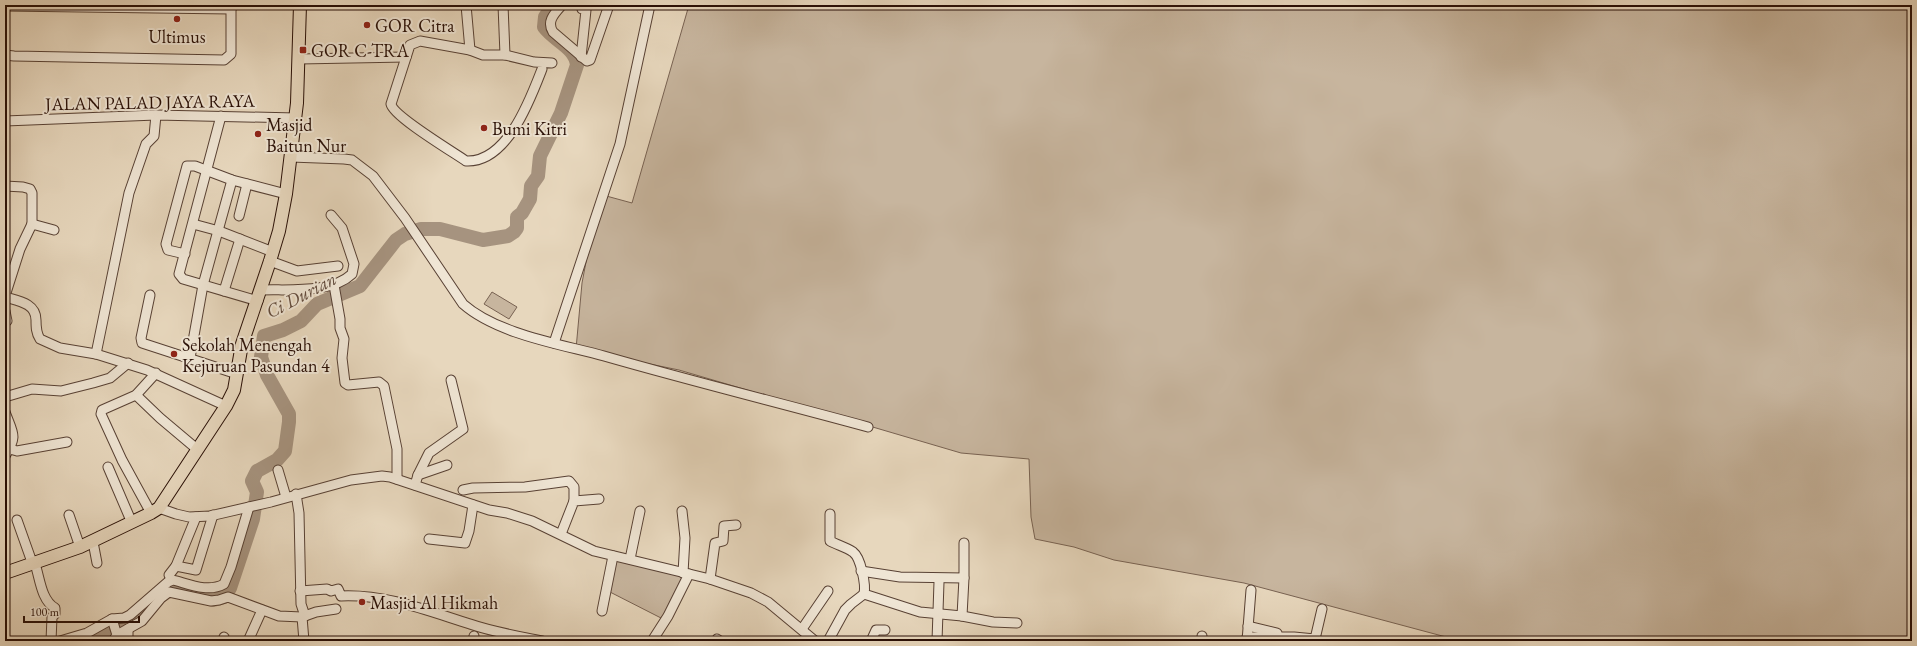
<svg xmlns="http://www.w3.org/2000/svg" width="1917" height="646" viewBox="0 0 1917 646" font-family="'EB Garamond',serif">
<rect width="100%" height="100%" fill="#e7d7bd"/>
<filter id="stains"><feTurbulence type="fractalNoise" baseFrequency=".005" numOctaves="4"/><feColorMatrix values="0 0 0 0 .2 0 0 0 0 .09 0 0 0 0 .02 0 0 0 .5 -.17"/></filter>
<radialGradient id="worn" r=".72"><stop offset=".6" stop-color="#630" stop-opacity="0"/><stop offset="1" stop-color="#630" stop-opacity=".3"/></radialGradient>
<g fill="#c7b59e" stroke="#786252">
<path d="M689 5H1912V641H1703L1686 638 1685 641H1461L1244 583 1114 560 1074 547 1035 539 1031 517 1029 459 961 453 679 370 576 349 582 283 599 194 632 203Z"/>
<path d="M492 292 517 307 509 319 484 304Z"/>
<path d="M614 558 692 575 661 618 608 591Z"/>
</g>
<g fill="none" stroke-linecap="round" stroke-linejoin="round">
<path stroke="#a6937f" stroke-width="14" d="M93 641 133 622 163 592 174 586 213 600 224 597 230 588 253 519 257 492 252 481 257 471 277 460 285 451 289 422V414L267 375 261 357 264 336 283 330 301 321 317 304 360 286 396 240 405 234 421 229H440L483 240 508 236 514 232 517 228V217L522 213 530 199 531 186 538 176 540 156 561 113 577 65C575 47 554 41 544 27L545 17 553 5"/>
<defs>
<g id="minor">
<path d="M466 5 470 50"/>
<path d="M503 5 505 55"/>
<path d="M562 5C555 13 546 21 553 32L587 61 590 60 609 5"/>
<path d="M5 6 231 9"/>
<path d="M5 55 14 56 224 60 231 54V5"/>
<path d="M581 57 586 10 582 9V5"/>
<path d="M299 59 406 57"/>
<path d="M542 69C530 100 507 163 466 161 453 152 393 116 391 104L410 45 420 41 470 50 483 55H505L534 62 552 63"/>
<path d="M221 116 179 274 183 279 258 301"/>
<path d="M5 121 156 115 296 118"/>
<path d="M291 157 344 159 352 160 373 176 405 218 463 304C497 334 560 344 604 356 691 381 780 403 868 427"/>
<path d="M5 186 23 187 30 189 32 193V224"/>
<path d="M239 216 247 184"/>
<path d="M193 224 219 231 273 252"/>
<path d="M185 254 168 250 166 244 187 166H195L232 180 286 194"/>
<path d="M270 261 297 271 338 266"/>
<path d="M334 285 340 319V328L344 339 342 358 345 383 348 385 379 382 384 386 397 449V479"/>
<path d="M261 290C289 289 331 294 352 274L354 264 342 228 331 215"/>
<path d="M224 291 240 239"/>
<path d="M150 295 141 338 142 343 237 374"/>
<path d="M5 296 20 249 32 224 54 230"/>
<path d="M5 297C18 301 36 303 36 320 36 327 36 333 40 339L60 348 96 354 147 370 226 406"/>
<path d="M5 311 7 321"/>
<path d="M554 343 620 144 650 5"/>
<path d="M96 354 129 193 146 144 154 136 156 115"/>
<path d="M190 358 203 285 232 180"/>
<path d="M136 395 160 418 198 450"/>
<path d="M5 397 32 389 61 391 93 383 110 378 128 363"/>
<path d="M5 412C13 434 18 435 5 456"/>
<path d="M10 449 17 451 67 442"/>
<path d="M108 467 132 523"/>
<path d="M278 470 286 497"/>
<path d="M418 475 447 465"/>
<path d="M415 485 418 475 429 453 463 429 451 380"/>
<path d="M463 490 473 488 525 487 569 481 574 487V501"/>
<path d="M296 494 299 513 301 604 305 616"/>
<path d="M159 508 176 514 189 517 210 516 271 502 351 480 382 476 390 477 489 510 507 513 532 521 594 551 710 579 751 593 768 602 815 641"/>
<path d="M682 511 685 538 683 573"/>
<path d="M151 513 122 460 101 414 102 410 136 395 156 373"/>
<path d="M830 514V541C837 545 846 547 853 552 861 558 866 585 864 594L920 612 962 616"/>
<path d="M69 515 80 547"/>
<path d="M17 520 33 565"/>
<path d="M561 534 574 501 599 499"/>
<path d="M429 539 465 543 469 531 473 505"/>
<path d="M93 542 97 563"/>
<path d="M630 559 640 511"/>
<path d="M35 564C40 578 41 600 55 608V614L52 617 51 641"/>
<path d="M176 566 196 570 213 515"/>
<path d="M861 571 900 577 964 578V543"/>
<path d="M169 575 176 566 196 517"/>
<path d="M964 578 962 616 993 622 1017 623"/>
<path d="M710 579 715 543 723 541 724 526 736 525"/>
<path d="M300 591 327 589 331 591 338 589 341 596C386 594 428 611 470 624 493 632 518 636 542 641"/>
<path d="M602 611 613 556"/>
<path d="M302 617 304 641"/>
<path d="M112 619 117 635 113 641"/>
<path d="M1248 626 1277 633"/>
<path d="M802 629 828 591"/>
<path d="M117 635 142 621 161 598 169 592 211 601 219 600 228 597 279 616 302 617 316 612 336 609"/>
<path d="M1247 637H1294L1315 639 1322 609"/>
<path d="M717 639 720 641"/>
<path d="M60 641 87 633 112 619 124 618 130 615 168 582 173 580C189 584 208 593 224 584L231 567 249 507"/>
<path d="M128 641V629"/>
<path d="M223 641 224 637"/>
<path d="M248 641 262 610"/>
<path d="M473 641 474 636"/>
<path d="M652 641 668 616 689 574"/>
<path d="M828 641 845 610 851 604 864 594"/>
<path d="M871 641 876 630H885"/>
<path d="M937 641 939 582"/>
<path d="M1202 641V636"/>
<path d="M1247 641 1251 590"/>
</g>
<path id="major" d="M5 573 80 547 151 513 159 508 226 406 234 390 242 344 270 261 279 231 286 194 297 103 300 5"/>
</defs>
<use href="#minor" stroke="#584134" stroke-width="11"/>
<use href="#major" stroke="#290f06" stroke-width="14"/>
<use href="#minor" stroke="#efe5d4" stroke-width="9"/>
<use href="#major" stroke="#e7d7bd" stroke-width="12"/>
</g>
<g fill="#8f2418" stroke="#efe5d4" stroke-width="1.5">
<circle cx="177" cy="19" r="4"/>
<circle cx="367" cy="25" r="4"/>
<rect x="299" y="46" width="8" height="8" rx="2"/>
<circle cx="484" cy="128" r="4"/>
<circle cx="258" cy="134" r="4"/>
<circle cx="174" cy="354" r="4"/>
<circle cx="362" cy="602" r="4"/>
</g>
<g text-anchor="middle" dominant-baseline="central" stroke-width="4" stroke-linejoin="round" paint-order="stroke">
<g font-size="18" fill="#290f06" stroke="#efe5d4" text-anchor="start">
<text x="375" y="25">GOR Citra</text>
<text x="177" y="36" text-anchor="middle">Ultimus</text>
<text x="311" y="50">GOR C-TRA</text>
<text x="266" y="124">Masjid<tspan x="266" dy="21">Baitun Nur</tspan></text>
<text x="492" y="128">Bumi Kitri</text>
<text x="182" y="344">Sekolah Menengah<tspan x="182" dy="21">Kejuruan Pasundan 4</tspan></text>
<text x="370" y="602">Masjid Al Hikmah</text>
</g>
<g font-size="18" fill="#290f06" stroke="#efe5d4">
<text transform="translate(150 102) rotate(-1)">JALAN PALAD JAYA RAYA</text>
</g>
<g font-size="19" font-style="italic" fill="#614a3c" stroke="#efe5d4">
<text transform="translate(301 295) rotate(-28)">Ci Durian</text>
</g>
</g>
<rect width="1917" height="646" fill="none" stroke="#e7d7bd" stroke-width="20"/>
<rect x="6" y="6" width="1905" height="634" fill="none" stroke="#290f06" stroke-width="2"/>
<rect x="10" y="10" width="1897" height="626" fill="none" stroke="#290f06"/>
<path d="M24 616v6h115v-6" fill="none" stroke="#290f06" stroke-width="2"/>
<text x="30" y="616" font-size="12" fill="#290f06" stroke="#efe5d4" stroke-width="3" paint-order="stroke">100 m</text>
<rect width="100%" height="100%" filter="url(#stains)"/>
<rect width="100%" height="100%" fill="url(#worn)"/>
</svg>
